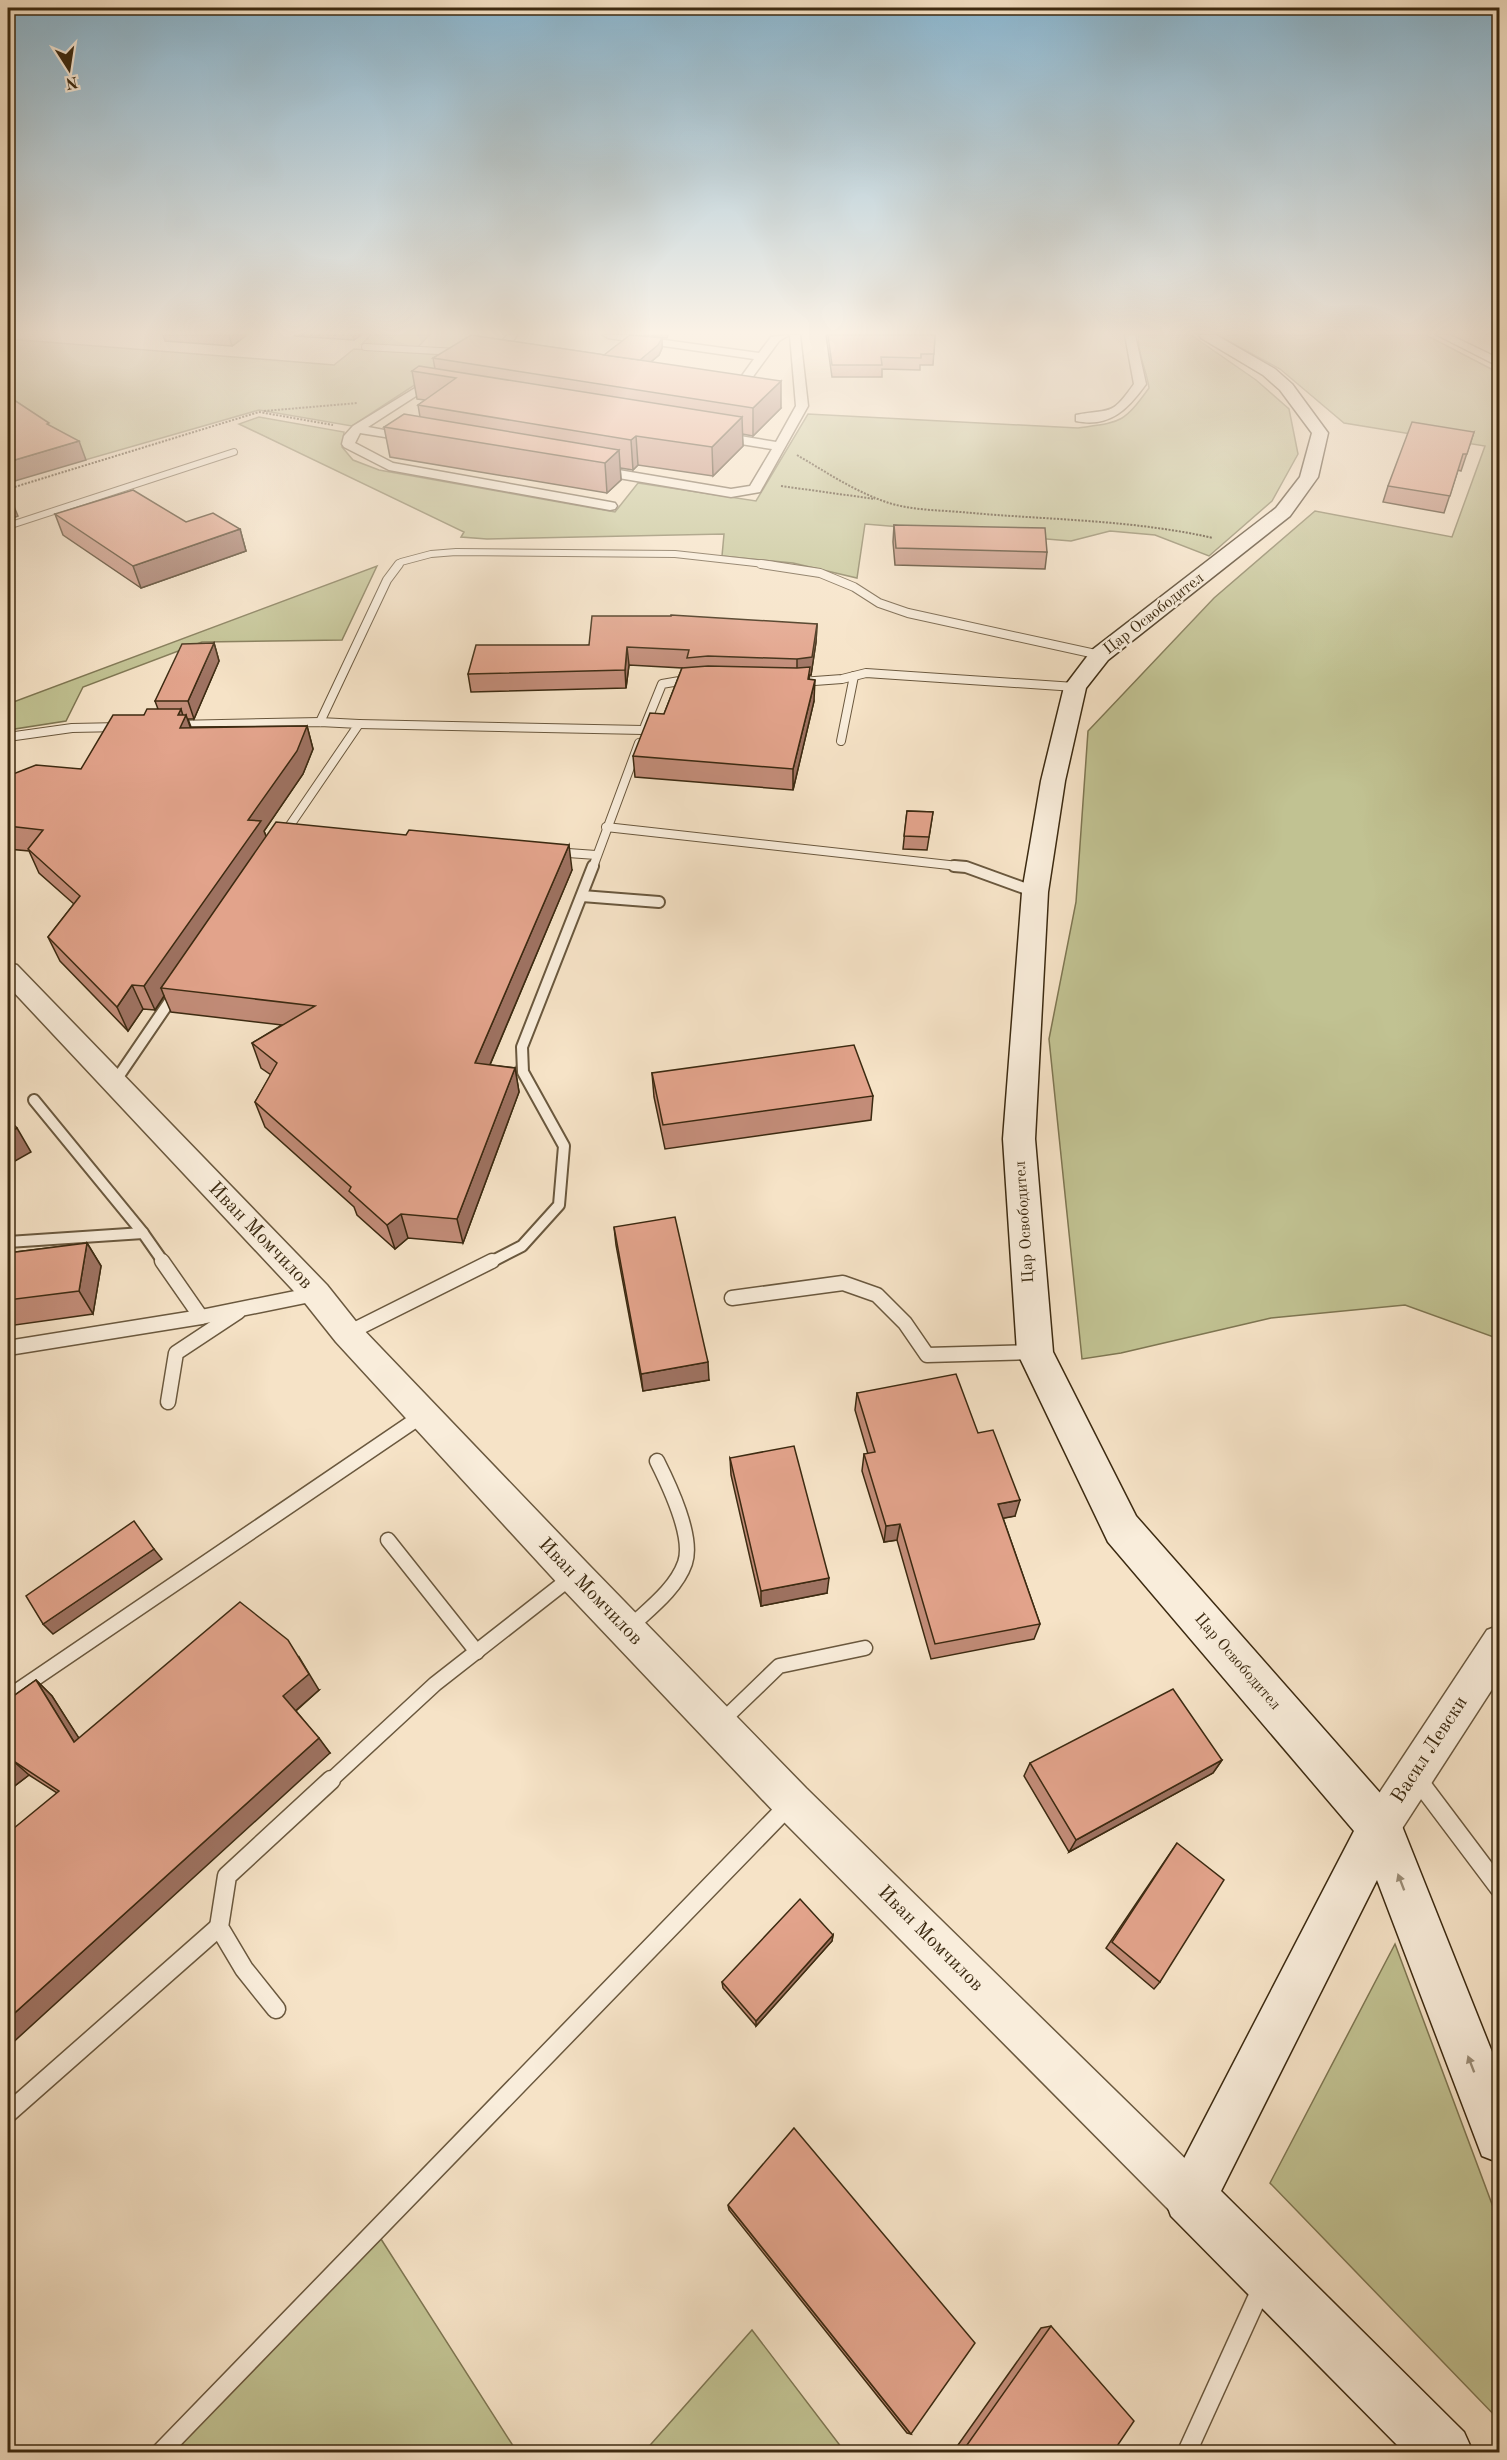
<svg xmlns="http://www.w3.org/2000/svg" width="1507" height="2460" viewBox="0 0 1507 2460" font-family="'Old Standard TT',serif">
<rect width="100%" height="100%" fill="#f6e3c7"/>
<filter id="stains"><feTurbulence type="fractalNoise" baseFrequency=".00333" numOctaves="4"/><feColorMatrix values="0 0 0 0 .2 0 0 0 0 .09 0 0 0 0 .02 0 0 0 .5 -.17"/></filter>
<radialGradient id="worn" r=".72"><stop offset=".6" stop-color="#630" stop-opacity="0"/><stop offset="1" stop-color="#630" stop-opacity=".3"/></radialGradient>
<g fill="#c1c292" stroke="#7e7652" stroke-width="1.5">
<path d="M371 335H429L417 348 362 344Z"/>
<path d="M1139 335H1191L1256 380 1289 409 1298 454 1272 501 1209 556 1155 535 1110 531 1071 541 865 524 857 578 793 563 722 556 724 534 487 539 461 537 464 532 239 424 259 417 344 432 342 447 353 460 379 470 615 512 638 483 756 501 808 414 1078 428C1121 422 1123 424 1149 388 1147 371 1136 350 1139 335Z"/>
<path d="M1217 335H1426L1499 373V1339L1405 1305 1271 1318 1121 1353 1082 1359 1049 1039 1076 902 1088 731 1214 598 1315 511 1452 537 1485 446 1344 423 1280 369Z"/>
<path d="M8 339 334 365 354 349 459 356 352 426 259 410 85 460 8 406Z"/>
<path d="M377 566 342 640 202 642 83 687 66 721 8 730V704Z"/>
<path d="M1395 1944 1499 2223V2420L1270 2183Z"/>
<path d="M381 2239 517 2452H169Z"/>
<path d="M752 2330 845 2452H644Z"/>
</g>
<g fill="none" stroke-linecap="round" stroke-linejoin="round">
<defs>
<g id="service-far4">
<path d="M365 347 458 352"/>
<path d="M8 526 234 452"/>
<path d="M398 565 401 562 431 554 456 552 675 554 774 565"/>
</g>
<g id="service-far3">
<path d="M761 564 820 573 854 587 879 603 908 613 1100 655"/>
<path d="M801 682 842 679 866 673 1075 687"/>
<path d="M320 722 387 580 399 564"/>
<path d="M359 724 643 730"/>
<path d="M175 725 320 722 359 724 282 837"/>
<path d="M645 726 662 684 691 679"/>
<path d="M8 737 72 728 121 727"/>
<path d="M841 741 854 676"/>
<path d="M606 827 967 867"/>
<path d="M554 852 596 855"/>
<path d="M593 867 639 743"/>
</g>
<g id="service-far2">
<path d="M954 866 966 867 1035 892"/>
<path d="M582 896 659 902"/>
<path d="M114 1083 176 992"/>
<path d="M34 1100 143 1233 164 1263"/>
<path d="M8 1242 143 1233"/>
<path d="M489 1263 522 1246 559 1205 564 1146 523 1072 522 1047 593 866"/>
</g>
<g id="service-far1">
<path d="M162 1261 201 1317"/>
<path d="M732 1298 843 1283 877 1295 905 1323 927 1355 1034 1352"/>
<path d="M348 1333 492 1261"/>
<path d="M8 1348 201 1317 315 1294"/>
<path d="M168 1402 176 1353 238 1312"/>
<path d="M388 1540 477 1652"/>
<path d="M630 1627C649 1609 676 1589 685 1563 694 1537 669 1485 657 1461"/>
<path d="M8 1697 423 1415"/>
<path d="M721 1722 779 1666 865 1648"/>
<path d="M1418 1779 1420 1781"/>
<path d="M330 1781 435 1684 573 1576"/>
</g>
<g id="service">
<path d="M1418 1780 1500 1889"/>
<path d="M276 2009 244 1969 219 1927 227 1876 331 1780"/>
<path d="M8 2113 219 1927"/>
<path d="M161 2452 789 1805"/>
<path d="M1187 2452 1262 2287"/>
</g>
<g id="minor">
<path d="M507 335H517L507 350 479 355 473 352 475 350 499 345Z"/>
<path d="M603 335H628L759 353 771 337 789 335 779 341 738 397 734 399 728 395 754 359 608 338Z"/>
<path d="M790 335H800L808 406 760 492 731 497 589 473 583 469 589 465 731 489 750 486 772 449 710 439 704 435 710 431 776 442 796 406Z"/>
<path d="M1125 335H1135L1146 384C1128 409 1110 428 1076 421V415C1111 408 1110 418 1134 384Z"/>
<path d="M1437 335H1450L1500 359V367Z"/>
<path d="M443 371 447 372V376L368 427 422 437 424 440 422 443 360 433 355 443 393 463 610 502 615 503 617 506 615 509 610 510 389 470 344 447 342 444 344 436 353 426Z"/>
</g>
<g id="tertiary">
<path d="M8 963 17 965 327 1285 358 1324 587 1563 806 1788 1207 2180 1214 2197 1207 2214 1190 2221 1173 2214 778 1816 561 1587 336 1342 305 1303 8 986Z"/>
<path d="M1500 1625V1677L1394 1841 1380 1847 1366 1841 1360 1827 1366 1813 1487 1630Z"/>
</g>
<path id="secondary" d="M1199 335H1216L1275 369 1292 384 1328 433 1318 477 1290 516 1108 660 1086 688 1065 781 1048 892 1035 1139 1053 1352 1136 1516 1396 1811 1500 2072V2163L1482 2156 1377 1880 1221 2191 1464 2432 1473 2452H1404L1171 2216 1164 2197 1354 1831 1108 1542 1017 1352 1003 1139 1022 892 1041 781 1064 687 1092 650 1276 508 1300 477 1312 433 1280 390 1263 375 1201 338Z"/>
</defs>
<use href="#service-far4" stroke="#6a583e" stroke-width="8"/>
<use href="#service-far3" stroke="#6a583e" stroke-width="10"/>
<use href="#service-far2" stroke="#6a583e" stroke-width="14"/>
<use href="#service-far1" stroke="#6a583e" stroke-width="17"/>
<use href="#service" stroke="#6a583e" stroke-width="21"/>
<use href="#minor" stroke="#6a583e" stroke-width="3"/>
<use href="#tertiary" stroke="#6a583e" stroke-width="3"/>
<use href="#secondary" stroke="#3c2a11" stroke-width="3"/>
<g stroke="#3c2a11" stroke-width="2" stroke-dasharray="2 1.5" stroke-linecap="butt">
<path d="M264 411 358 403"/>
<path d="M797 455C826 472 854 491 886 502 912 511 944 510 972 513 1053 520 1134 520 1213 538"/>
<path d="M781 486 875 499"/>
<path d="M8 489 259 412 333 425"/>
</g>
<use href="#service-far4" stroke="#f9eddb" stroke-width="6"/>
<use href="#service-far3" stroke="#f9eddb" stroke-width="8"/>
<use href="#service-far2" stroke="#f9eddb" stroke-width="10"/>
<use href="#service-far1" stroke="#f9eddb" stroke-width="14"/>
<use href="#service" stroke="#f9eddb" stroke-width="18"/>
<use href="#minor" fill="#f9eddb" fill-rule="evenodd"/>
<use href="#tertiary" fill="#f9eddb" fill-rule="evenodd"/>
<use href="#secondary" fill="#f9eddb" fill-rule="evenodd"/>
</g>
<g fill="#c28c78" stroke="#3c2a11" stroke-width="1.5">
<path d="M163 335H247L232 346 165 341Z"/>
<path d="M294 335H361L354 340 294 336Z"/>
<path d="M643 335H668L667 338Z"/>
<path d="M826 335H935L933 365H920V370L882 369V377H832Z"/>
<path d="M477 336 604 355 662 338V348L659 355 651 362 781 408 753 436 742 434 743 446 713 476 638 465 633 470 620 468 621 480 607 493 390 457 384 427 420 417 418 405 425 400 417 399 412 371 435 369 433 358Z"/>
<path d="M1474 432 1461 471 1458 470 1444 513 1383 502 1388 486Z"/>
<path d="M55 514 240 529 246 551 141 588 63 535Z"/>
<path d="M894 525 1047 552 1045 569 895 565 893 542Z"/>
<path d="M817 624 816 642 811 675H809V679L814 701 793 790 635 777 633 756 664 714 682 668 629 665 626 688 471 692 468 674 589 645Z"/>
<path d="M214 643 219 661 194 719H188L191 727 307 726 313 749 303 774 264 831 266 836 572 870 490 1065 515 1068 519 1092 463 1243 408 1238 395 1249 357 1215 354 1207 265 1127 255 1102 271 1075 261 1068 252 1043 282 1025 171 1012 164 996 155 1010 143 1009 128 1031 60 961 48 937 74 904 39 873 29 851 8 849V776L81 769 144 715 158 709 155 701Z"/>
<path d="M907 811 933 812 927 850 903 849Z"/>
<path d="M652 1073 873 1096 871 1120 665 1149 654 1097Z"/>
<path d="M614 1227 709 1380 643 1391 616 1245Z"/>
<path d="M87 1243 101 1266 93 1314 8 1326V1253Z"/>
<path d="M857 1393 978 1433 1015 1516 1003 1518 1040 1624 1034 1639 931 1659 897 1540 884 1542 862 1471 864 1454H868L855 1410Z"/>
<path d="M730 1458 827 1593 761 1606 731 1475Z"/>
<path d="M36 1680 52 1696 79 1739 319 1690 296 1711 330 1753 57 1793 29 1775 8 1791V1700Z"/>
<path d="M1222 1760 1213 1773 1069 1852 1024 1776 1030 1763Z"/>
<path d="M1177 1843 1160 1982 1154 1989 1106 1948Z"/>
<path d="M833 1935 832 1941 756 2026 723 1988 722 1982Z"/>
<path d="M728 2205 911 2434 907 2433 729 2210Z"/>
<path d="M1051 2326 1113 2452H953L1041 2328Z"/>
</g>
<g fill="#9e7261" stroke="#3c2a11" stroke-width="1.5">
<path d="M229 335H247L232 346Z"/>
<path d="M353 335H361L354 340Z"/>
<path d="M662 338V348L659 355 635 375V365Z"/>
<path d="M781 381V408L753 436V408Z"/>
<path d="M742 417 743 446 713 476 712 447Z"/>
<path d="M636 436 638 465 633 470 631 440Z"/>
<path d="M79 441 86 460 8 483V462Z"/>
<path d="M619 450 621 480 607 493 605 463Z"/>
<path d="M10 497 18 516 8 520V498Z"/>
<path d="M240 529 246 551 141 588 133 566Z"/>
<path d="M817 624 816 642 811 675H809V688L797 677V659Z"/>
<path d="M214 643 219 661 194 719 188 701Z"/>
<path d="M627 647 629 665 626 688 625 670Z"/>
<path d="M815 680 814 701 793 790V769Z"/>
<path d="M181 709 184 719 186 715 194 738 180 728 178 715Z"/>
<path d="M307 726 313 749 303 774 264 831 269 844 161 988 164 996 155 1010 144 986Z"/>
<path d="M569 845 572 870 480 1088 475 1063Z"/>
<path d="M132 985 143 1009 128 1031 117 1007Z"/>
<path d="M515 1068 519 1092 463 1243 457 1219Z"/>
<path d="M17 1128 31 1152 8 1165V1133Z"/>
<path d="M401 1214 408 1238 395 1249 387 1225Z"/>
<path d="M87 1243 101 1266 93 1314 79 1291Z"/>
<path d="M708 1362 709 1380 643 1391 641 1374Z"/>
<path d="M1020 1500 1015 1516 994 1520 998 1504Z"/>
<path d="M900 1524 897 1540 884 1542 886 1526Z"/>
<path d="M154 1549 162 1559 53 1634 43 1624Z"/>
<path d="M829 1578 827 1593 761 1606V1591Z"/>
<path d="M299 1657 319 1690 294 1712 283 1696Z"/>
<path d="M36 1680 52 1696 91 1757 74 1742Z"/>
<path d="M319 1738 330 1753 8 2047V2019Z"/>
<path d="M12 1760 29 1775 8 1791V1763Z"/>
<path d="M1222 1760 1213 1773 1069 1852 1076 1840Z"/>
<path d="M833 1935 832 1941 756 2026V2021Z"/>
</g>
<g fill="#e2a38b" stroke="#3c2a11" stroke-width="1.5">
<path d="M471 335H474L477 336 781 381 753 408 433 358Z"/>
<path d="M630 335 662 338 658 345 640 360 604 355Z"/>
<path d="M828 335H935L934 354H921V358L881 357 882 365H832Z"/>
<path d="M419 366 742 417 712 447 636 436 631 440 418 405 456 378 412 371Z"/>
<path d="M8 396 49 423 47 424 79 441 8 462Z"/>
<path d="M404 414 619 450 605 463 384 427Z"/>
<path d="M1412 422 1474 432 1467 454H1463L1450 496 1388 486Z"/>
<path d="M133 490 186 522 213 513 240 529 133 566 55 514Z"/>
<path d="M894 525 1045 528 1047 552 896 548Z"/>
<path d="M671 615 817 624 812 657 797 659 708 656 687 658 689 650 627 647 625 670 468 674 476 645H589L592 616H671Z"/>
<path d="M214 643 188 701H155L182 644Z"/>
<path d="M708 666 797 668 810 667 808 679 815 680 793 769 633 756 650 713 664 714 682 668Z"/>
<path d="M147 709H181L178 715H186L180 728 307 726 297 751 248 820 261 821 144 986 132 985 117 1007 48 937 80 896 28 849 43 830 8 826V776L36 765 81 769 113 715H144Z"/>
<path d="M907 811 933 812 929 837 904 836Z"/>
<path d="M276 822 406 835 409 830 569 845 475 1063 515 1068 457 1219 401 1214 387 1225 349 1191 351 1187 255 1102 277 1063 252 1043 315 1006 161 988Z"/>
<path d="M854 1045 873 1096 663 1125 652 1073Z"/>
<path d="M8 1118 17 1128 8 1133Z"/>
<path d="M675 1217 708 1362 641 1374 614 1227Z"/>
<path d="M87 1243 79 1291 8 1300V1253Z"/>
<path d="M956 1374 978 1433 993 1430 1020 1500 998 1504 1040 1624 935 1644 900 1524 886 1526 864 1454 875 1452 857 1393Z"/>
<path d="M794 1446 829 1578 761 1591 730 1458Z"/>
<path d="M134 1521 154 1549 43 1624 26 1596Z"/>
<path d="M240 1602 288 1640 309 1674 283 1696 319 1738 8 2019V1833L59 1791 12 1760 8 1763V1700L36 1680 74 1742Z"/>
<path d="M1173 1689 1222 1760 1076 1840 1030 1763Z"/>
<path d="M1177 1843 1224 1880 1160 1982 1112 1942Z"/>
<path d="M800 1899 833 1935 756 2021 722 1982Z"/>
<path d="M794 2128 975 2343 911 2434 728 2205Z"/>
<path d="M1051 2326 1134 2421 1113 2452H962Z"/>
</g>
<defs><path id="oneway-solid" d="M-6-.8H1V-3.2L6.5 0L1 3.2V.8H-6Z" transform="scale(1.5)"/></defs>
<g fill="#9a8c76">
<use href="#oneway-solid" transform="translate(1401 1882) rotate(-111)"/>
<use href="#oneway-solid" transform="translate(1471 2064) rotate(-111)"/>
</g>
<linearGradient id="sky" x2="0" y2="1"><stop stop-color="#8ab8d3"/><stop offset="0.49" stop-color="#fbf2e6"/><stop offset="1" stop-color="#fbf2e6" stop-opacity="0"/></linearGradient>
<rect width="1507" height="679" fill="url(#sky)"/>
<g text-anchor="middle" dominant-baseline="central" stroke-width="4.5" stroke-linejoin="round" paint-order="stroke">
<g font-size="16" fill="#3c2a11" stroke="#f9eddb">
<text transform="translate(1154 614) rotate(-38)">Цар Освободител</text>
<text transform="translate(1025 1222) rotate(-94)">Цар Освободител</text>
<text transform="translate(1237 1662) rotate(49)">Цар Освободител</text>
</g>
<g font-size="20" fill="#3c2a11" stroke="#f9eddb">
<text transform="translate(260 1236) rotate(46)">Иван Момчилов</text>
<text transform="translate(590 1592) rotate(46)">Иван Момчилов</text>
<text transform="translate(1430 1750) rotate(-57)">Васил Левски</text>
<text transform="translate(930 1939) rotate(45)">Иван Момчилов</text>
</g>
</g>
<rect width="1507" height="2460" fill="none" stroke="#f6e3c7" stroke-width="30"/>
<rect x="9" y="9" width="1489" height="2442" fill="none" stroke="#3c2a11" stroke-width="3"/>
<rect x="15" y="15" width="1477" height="2430" fill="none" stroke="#3c2a11" stroke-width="1.5"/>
<g transform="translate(69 69) rotate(168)" stroke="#f9eddb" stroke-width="4.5" paint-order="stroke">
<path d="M0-4.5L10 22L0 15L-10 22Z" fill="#3c2a11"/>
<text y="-9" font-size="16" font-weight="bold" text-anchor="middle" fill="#3c2a11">N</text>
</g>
<rect width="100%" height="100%" filter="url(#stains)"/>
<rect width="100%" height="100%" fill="url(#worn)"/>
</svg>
